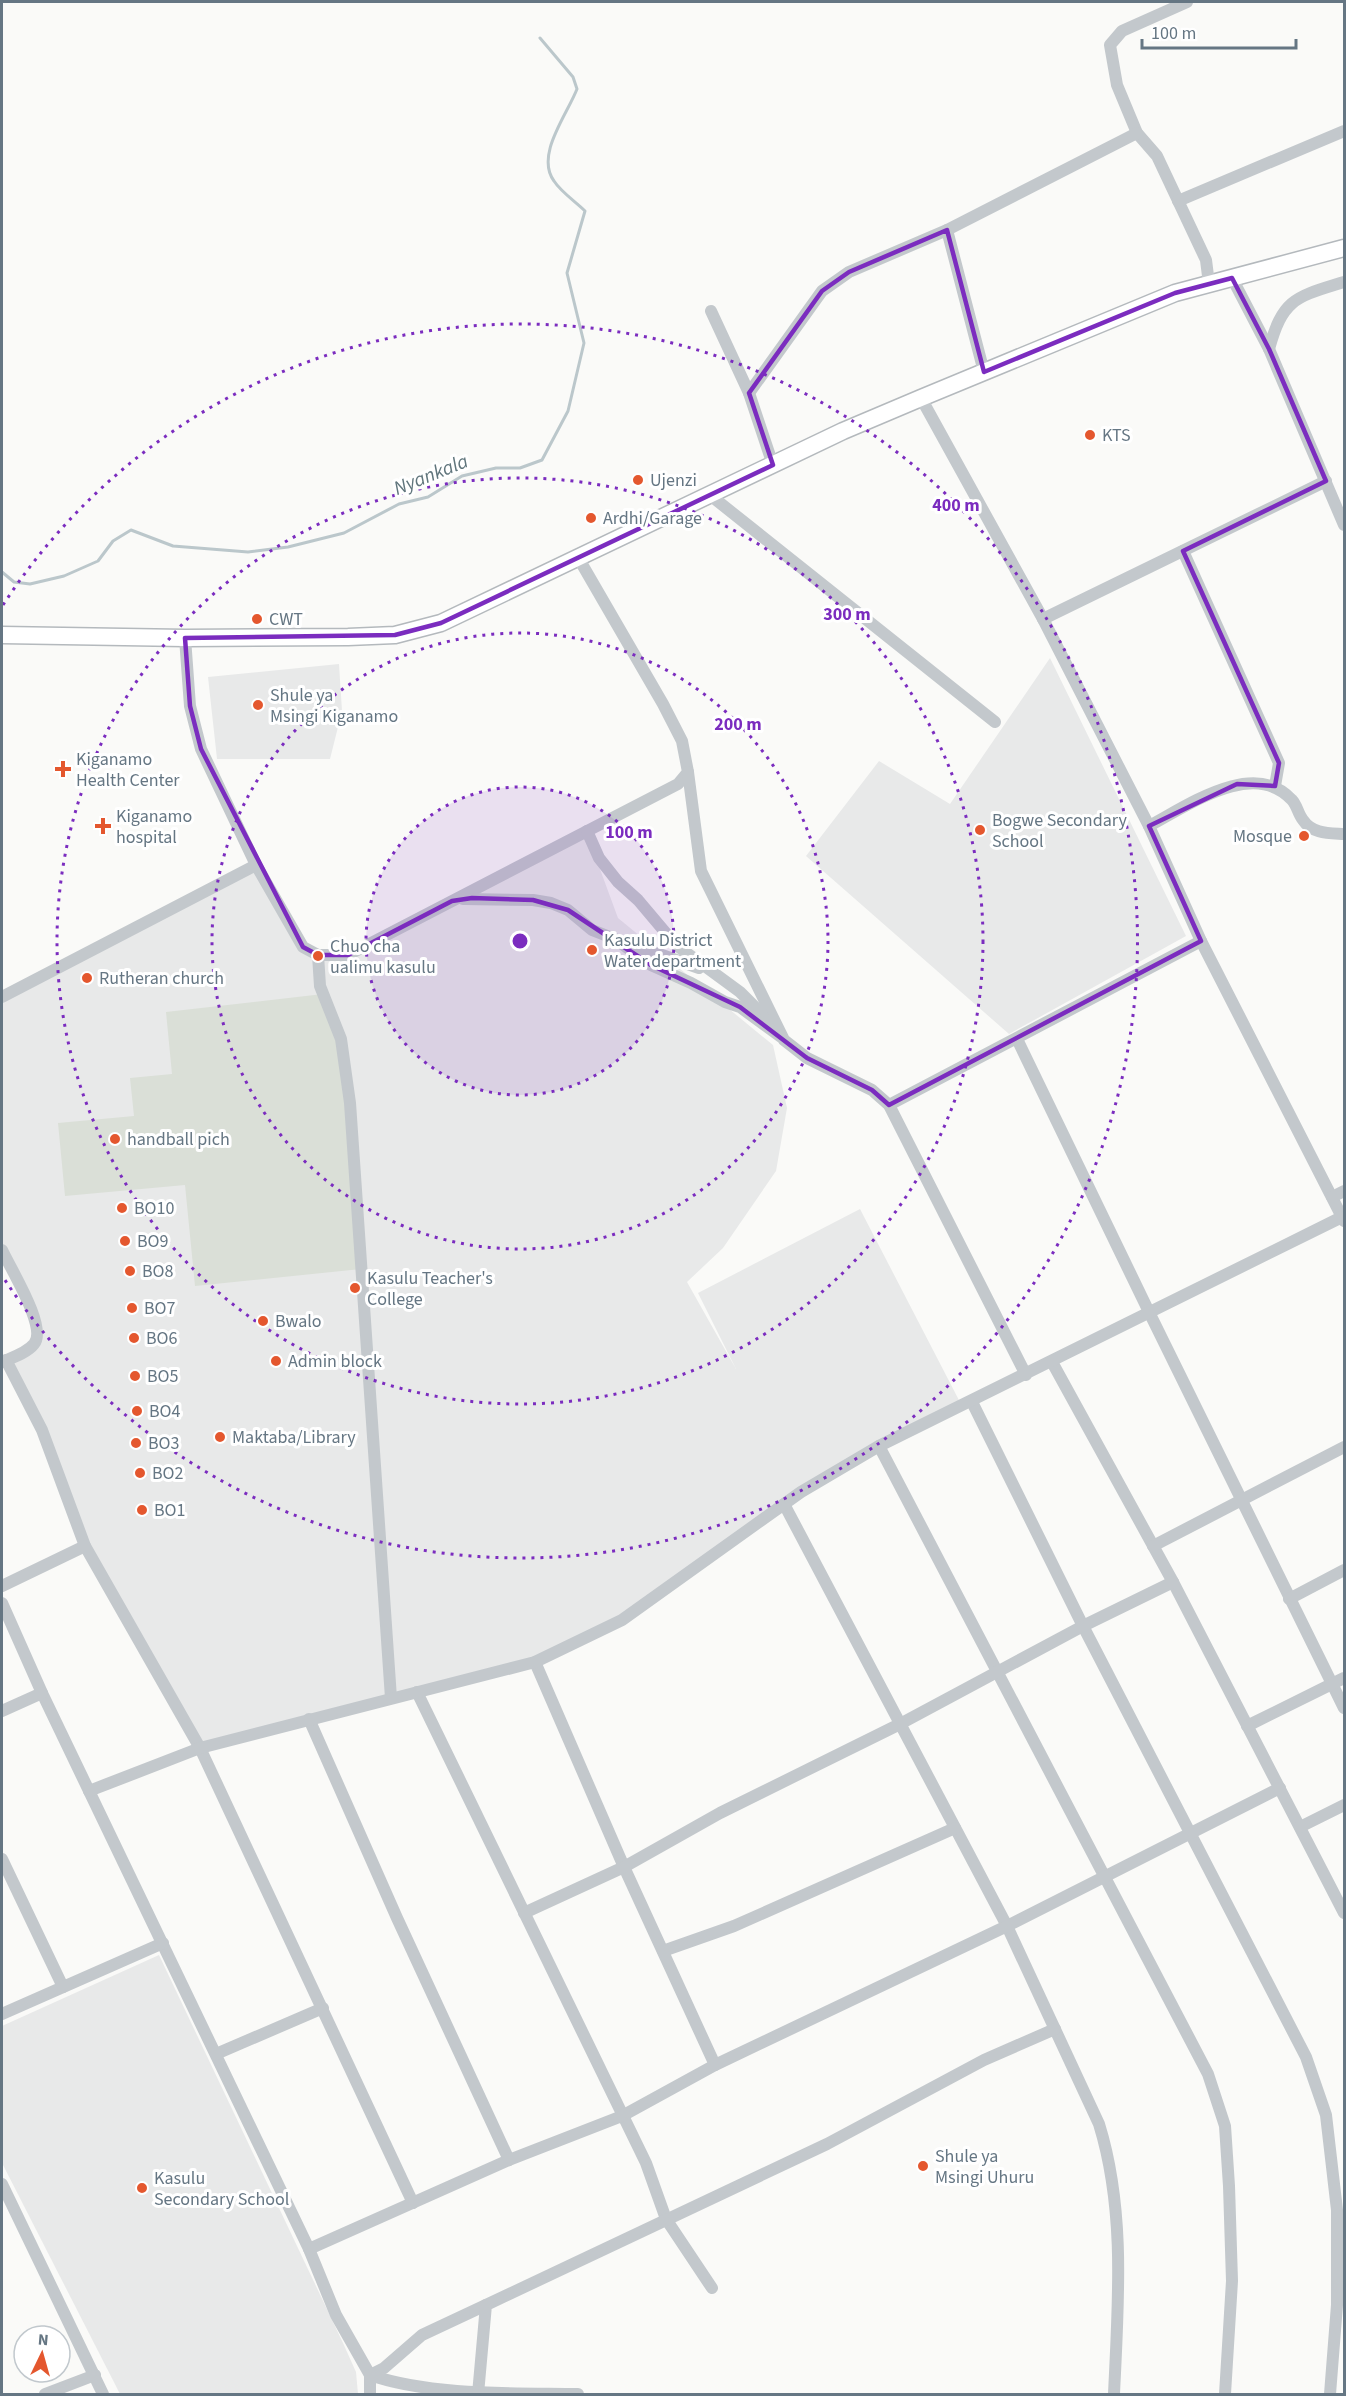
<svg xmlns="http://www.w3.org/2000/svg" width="1346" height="2396" viewBox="0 0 1346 2396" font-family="'Source Sans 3',sans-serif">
<rect width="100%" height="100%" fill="#fafaf8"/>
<g fill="#e8e9e9">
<path d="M1050 658 1186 936 1009 1034 806 856 879 761 950 804Z"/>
<path d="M339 664 342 711 330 759H217L208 677Z"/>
<path d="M586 831 618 918 773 1045 787 1108 776 1171 723 1248 687 1282 736 1369 698 1293 860 1209 962 1406 879 1446 621 1619 534 1662 199 1747 84 1546 41 1430 5 1360 21 1353 37 1335 2 1252V996L255 864 302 947 347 955Z"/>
<path d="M159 1955 343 2343 356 2372 358 2394H120L2 2163V2026Z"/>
</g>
<path fill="#dadfd7" d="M323 994 339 1034 361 1269 195 1286 185 1185 65 1196 58 1123 134 1116 130 1078 172 1074 166 1012Z"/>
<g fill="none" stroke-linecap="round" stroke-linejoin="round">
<path stroke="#bbc7cb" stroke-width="3" d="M2 572 14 582 30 584 64 576 98 561 113 541 131 530 173 546 248 552 288 547 344 533 399 504 428 497 462 476 496 468H520L542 460 568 411 584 343 567 273 585 211C576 202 561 192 554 181 535 155 567 115 577 89L573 77 540 38"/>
<defs>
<path id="highway" d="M2 635 185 638 348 637 395 635 441 623 843 431 921 398 1175 293 1344 248"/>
</defs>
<use href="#highway" stroke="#b4b9bd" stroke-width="19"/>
<g stroke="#c3c8cc" stroke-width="12">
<path d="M1187 2 1122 31 1110 45 1117 85 1137 133 1157 156 1206 260 1209 284"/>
<path d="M1178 201 1344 131"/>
<path d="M947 230 984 372"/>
<path d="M1232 278 1269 349 1344 525"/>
<path d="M711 311 749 393 773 465"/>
<path d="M1269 349C1283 298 1296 297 1344 282"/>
<path d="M749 393 822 291 849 272 947 230 1137 133"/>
<path d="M921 398 1043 619 1149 826 1201 941 1344 1221"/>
<path d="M710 495 995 722"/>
<path d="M1183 551 1279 763 1275 786"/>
<path d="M1043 619 1326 481"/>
<path d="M185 638 190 706 201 749 256 865 303 947 318 955H348L678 784 688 772 682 741 663 704 579 559"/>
<path d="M688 772 701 871 784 1040 807 1058 872 1090 889 1105 1026 1375"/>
<path d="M1149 826C1187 806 1254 758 1292 800 1297 805 1298 814 1303 820 1312 834 1330 833 1344 834"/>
<path d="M587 831 599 858 618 882 638 900 676 945 740 992 761 1013 768 1024"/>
<path d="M463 899 533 900 551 903 568 910 592 930 615 939 651 965 691 983 725 1002 740 1007 781 1037"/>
<path d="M622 941 699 968"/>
<path d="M318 955 320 986 341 1039 350 1103 391 1698"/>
<path d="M2 997 256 865"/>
<path d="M1017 1039 1150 1314 1344 1708"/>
<path d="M889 1105 1201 941"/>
<path d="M1332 1197 1344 1191"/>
<path d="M2 1250C10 1268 48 1328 34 1344 27 1353 11 1358 2 1362"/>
<path d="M6 1360 42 1430 85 1546 200 1748 413 2203"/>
<path d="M1052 1362 1173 1582 1344 1913"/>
<path d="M972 1402 1083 1626 1306 2057 1326 2115 1337 2210V2305L1330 2394"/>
<path d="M879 1446 1208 2074 1225 2126 1229 2186 1232 2281 1225 2394"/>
<path d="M784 1504 1007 1926 1099 2124C1126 2211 1118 2305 1114 2394"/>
<path d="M1153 1546 1344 1447"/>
<path d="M2 1586 85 1546"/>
<path d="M1289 1599 1344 1570"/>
<path d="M2 1603 42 1693 309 2249 336 2315 370 2375C432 2396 512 2393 578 2394"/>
<path d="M535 1662 624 1867 715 2065"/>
<path d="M417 1692 646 2163 666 2219 712 2288"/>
<path d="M2 1711 42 1693"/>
<path d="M309 1719 397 1918 509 2160"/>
<path d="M1247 1726 1344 1678"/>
<path d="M89 1791 200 1748 535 1662 622 1620 801 1492 879 1446 1342 1217"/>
<path d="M1300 1827 1344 1805"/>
<path d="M2 1859 63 1987"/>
<path d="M524 1913 624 1867 720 1813 900 1724 1083 1626 1173 1582"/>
<path d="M663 1951 734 1926 955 1828"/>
<path d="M2 2014 163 1943"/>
<path d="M216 2054 323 2008"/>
<path d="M2 2184 103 2394"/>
<path d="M309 2249 509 2160 622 2116 715 2065 1007 1926 1280 1788"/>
<path d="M45 2394 95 2375"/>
<path d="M370 2394V2375L384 2368 422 2335 486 2305"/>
<path d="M478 2394 486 2305 827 2144 984 2060 1055 2029"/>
</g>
<use href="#highway" stroke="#fff" stroke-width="16"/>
</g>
<path fill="none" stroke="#7b2cbf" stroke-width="4.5" stroke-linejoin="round" d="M947 230 984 372 1175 293 1232 278 1269 349 1326 481 1183 551 1279 763 1275 786 1237 784 1149 826 1201 941 889 1105 872 1090 807 1058 740 1007 651 965 568 910 533 900 472 898 452 901 348 955H318L303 947 201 749 190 706 185 638 395 635 441 623 773 465 749 393 822 291 849 272Z"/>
<circle cx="520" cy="941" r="154" fill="#7b2cbf" fill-opacity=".12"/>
<g fill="none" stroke="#7b2cbf" stroke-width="3" stroke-dasharray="3 6">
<circle cx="520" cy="941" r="154"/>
<circle cx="520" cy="941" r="308"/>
<circle cx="520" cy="941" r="463"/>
<path d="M3 605A617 617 0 1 1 3 1277"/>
</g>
<g fill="#e4572e" stroke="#fff" stroke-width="2">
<circle cx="1090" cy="435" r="6"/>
<circle cx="638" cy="480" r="6"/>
<circle cx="591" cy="518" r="6"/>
<circle cx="257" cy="619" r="6"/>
<circle cx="258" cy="705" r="6"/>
<path d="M60 760h6v6h6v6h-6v6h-6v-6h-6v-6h6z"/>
<path d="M100 817h6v6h6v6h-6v6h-6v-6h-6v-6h6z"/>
<circle cx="980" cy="830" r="6"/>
<circle cx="1304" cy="836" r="6"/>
<circle cx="592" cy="950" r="6"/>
<circle cx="318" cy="956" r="6"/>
<circle cx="87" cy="978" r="6"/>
<circle cx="115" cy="1139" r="6"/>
<circle cx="122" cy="1208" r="6"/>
<circle cx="125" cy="1241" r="6"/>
<circle cx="130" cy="1271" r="6"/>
<circle cx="355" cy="1288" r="6"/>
<circle cx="132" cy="1308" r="6"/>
<circle cx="263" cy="1321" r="6"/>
<circle cx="134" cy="1338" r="6"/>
<circle cx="276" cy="1361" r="6"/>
<circle cx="135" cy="1376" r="6"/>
<circle cx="137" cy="1411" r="6"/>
<circle cx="220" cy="1437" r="6"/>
<circle cx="136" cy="1443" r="6"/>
<circle cx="140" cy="1473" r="6"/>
<circle cx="142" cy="1510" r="6"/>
<circle cx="923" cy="2166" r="6"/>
<circle cx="142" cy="2188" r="6"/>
</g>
<g text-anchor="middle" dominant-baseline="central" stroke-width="6" stroke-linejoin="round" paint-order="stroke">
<g font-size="18" fill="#657683" stroke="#fff" text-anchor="start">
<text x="1102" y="435">KTS</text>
<text x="650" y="480">Ujenzi</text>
<text x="603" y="518">Ardhi/Garage</text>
<text x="269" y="619">CWT</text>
<text x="270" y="695">Shule ya<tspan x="270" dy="21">Msingi Kiganamo</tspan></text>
<text x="76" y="759">Kiganamo<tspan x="76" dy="21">Health Center</tspan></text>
<text x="116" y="816">Kiganamo<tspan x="116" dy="21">hospital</tspan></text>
<text x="992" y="820">Bogwe Secondary<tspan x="992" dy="21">School</tspan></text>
<text x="1292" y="836" text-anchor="end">Mosque</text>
<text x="604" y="940">Kasulu District<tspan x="604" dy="21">Water department</tspan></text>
<text x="330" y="946">Chuo cha<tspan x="330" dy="21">ualimu kasulu</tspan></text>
<text x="99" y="978">Rutheran church</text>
<text x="127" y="1139">handball pich</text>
<text x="134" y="1208">BO10</text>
<text x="137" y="1241">BO9</text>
<text x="142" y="1271">BO8</text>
<text x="367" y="1278">Kasulu Teacher's<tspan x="367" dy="21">College</tspan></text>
<text x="144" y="1308">BO7</text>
<text x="275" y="1321">Bwalo</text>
<text x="146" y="1338">BO6</text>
<text x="288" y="1361">Admin block</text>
<text x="147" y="1376">BO5</text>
<text x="149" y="1411">BO4</text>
<text x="232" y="1437">Maktaba/Library</text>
<text x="148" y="1443">BO3</text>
<text x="152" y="1473">BO2</text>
<text x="154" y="1510">BO1</text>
<text x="935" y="2156">Shule ya<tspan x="935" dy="21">Msingi Uhuru</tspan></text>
<text x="154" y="2178">Kasulu<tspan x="154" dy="21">Secondary School</tspan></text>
</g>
<g font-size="20" font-style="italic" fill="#60757c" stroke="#fff">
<text transform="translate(431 475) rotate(-22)">Nyankala</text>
</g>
</g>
<circle cx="520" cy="941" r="9" fill="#7b2cbf" stroke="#fff" stroke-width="3"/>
<g font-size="18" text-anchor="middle" font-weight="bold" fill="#7b2cbf" stroke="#fff" stroke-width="6" stroke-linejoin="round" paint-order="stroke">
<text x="956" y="511">400 m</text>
<text x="847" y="620">300 m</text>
<text x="738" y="730">200 m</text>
<text x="629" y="838">100 m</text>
</g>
<rect width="1346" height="2396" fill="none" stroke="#657683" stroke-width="6"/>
<g transform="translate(42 2354) rotate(5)"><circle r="28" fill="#ffffff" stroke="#c1c8cd" stroke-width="1.5"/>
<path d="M0-4.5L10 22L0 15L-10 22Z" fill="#e4572e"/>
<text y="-9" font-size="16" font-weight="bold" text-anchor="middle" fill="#657683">N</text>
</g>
<path d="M1142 39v9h154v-9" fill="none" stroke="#657683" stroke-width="3"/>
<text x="1151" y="39" font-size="18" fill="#657683" stroke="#ffffff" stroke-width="4.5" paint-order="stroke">100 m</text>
</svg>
